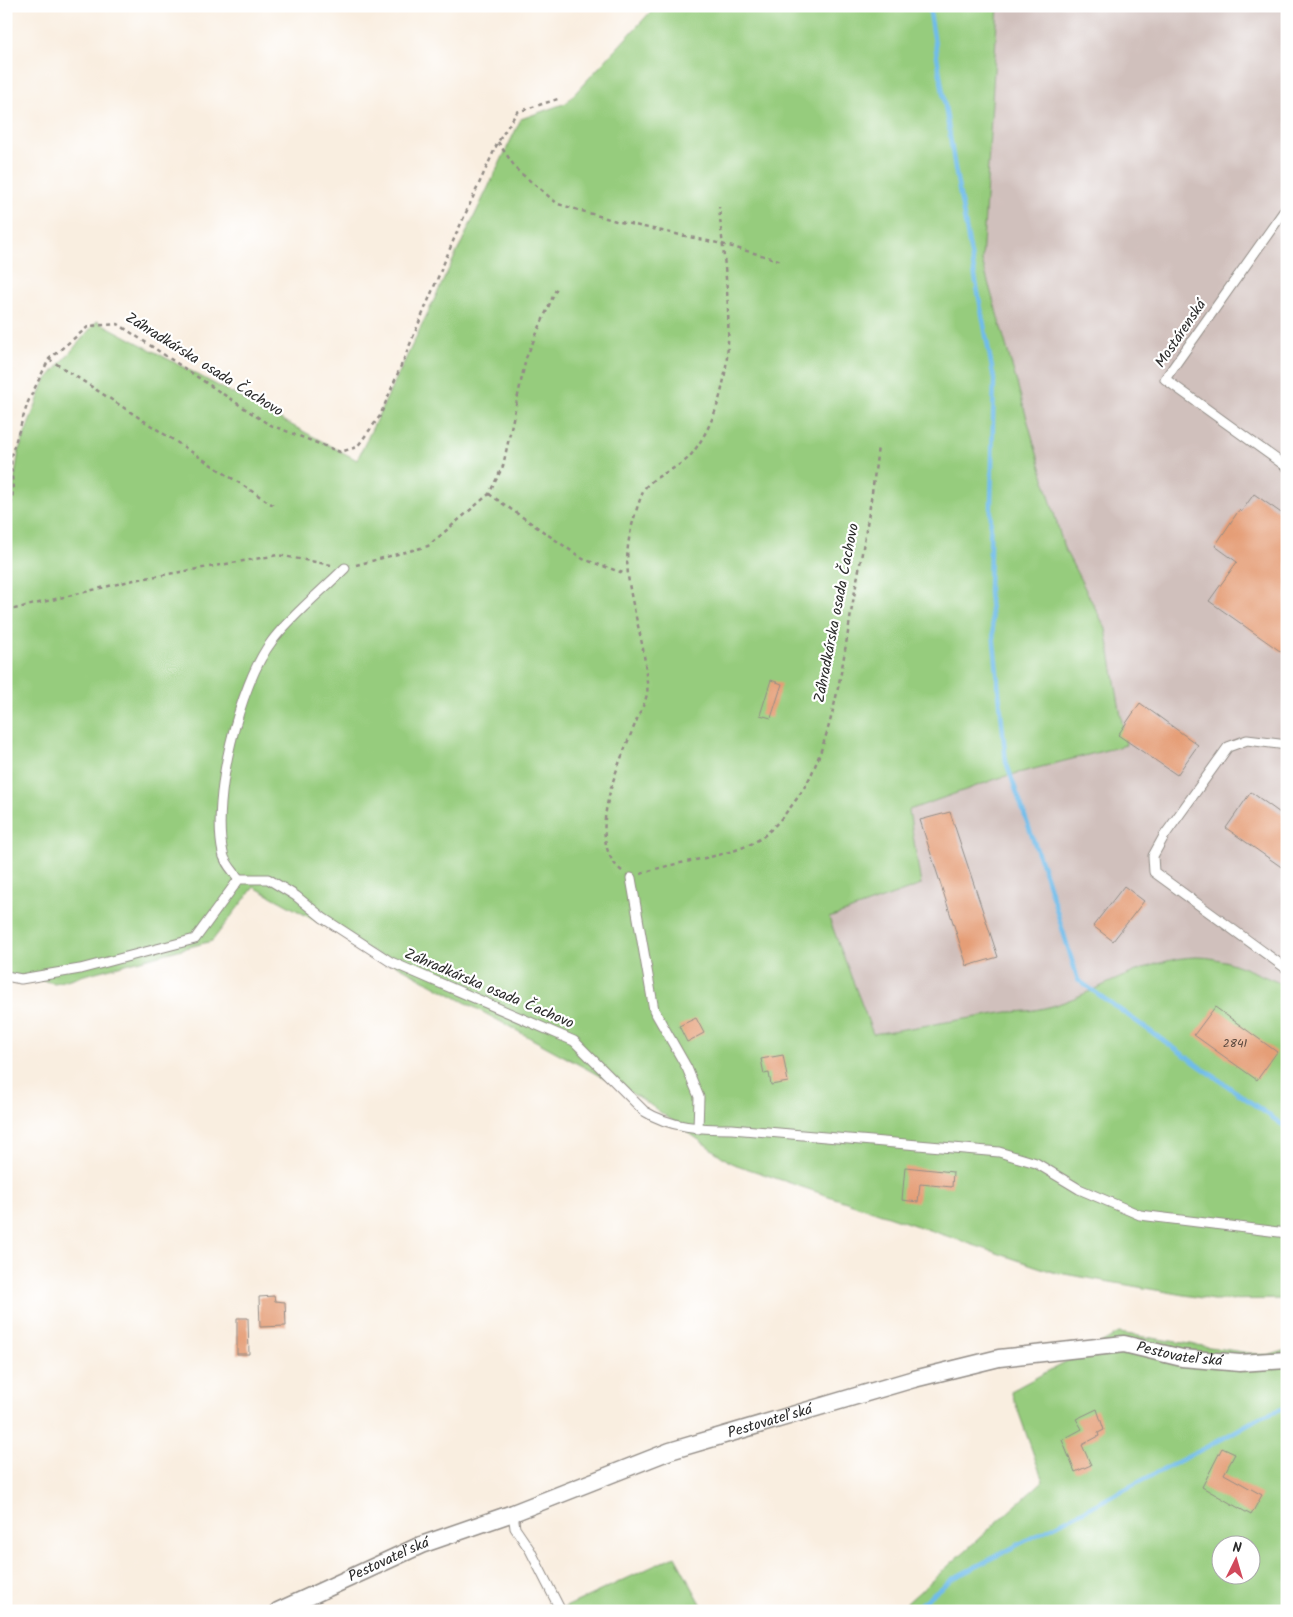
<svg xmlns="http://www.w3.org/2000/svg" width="1293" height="1617" viewBox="0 0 1293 1617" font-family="Kalam,sans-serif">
<rect width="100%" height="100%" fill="#fff"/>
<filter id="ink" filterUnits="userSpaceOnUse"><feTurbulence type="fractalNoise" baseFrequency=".02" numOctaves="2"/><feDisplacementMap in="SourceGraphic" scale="10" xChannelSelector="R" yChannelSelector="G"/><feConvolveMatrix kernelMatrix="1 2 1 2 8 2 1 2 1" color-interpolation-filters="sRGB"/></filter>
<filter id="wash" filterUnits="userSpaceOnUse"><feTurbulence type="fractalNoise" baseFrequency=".0096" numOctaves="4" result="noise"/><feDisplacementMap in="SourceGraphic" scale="20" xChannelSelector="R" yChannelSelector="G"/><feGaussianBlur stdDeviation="1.12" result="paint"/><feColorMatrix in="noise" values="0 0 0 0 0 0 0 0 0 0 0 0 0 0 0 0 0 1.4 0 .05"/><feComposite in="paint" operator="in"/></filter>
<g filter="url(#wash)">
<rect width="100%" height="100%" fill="#f9eee0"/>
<path fill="#d0c0bc" d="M998 6H1287V986L1215 958H1180L1119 978 1064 1003 1028 1012H1008L873 1034 829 918 921 885 908 810 999 778 1106 629 1064 548 982 261Z"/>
<g fill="#96cc7d" stroke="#607c54" fill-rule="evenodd">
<path d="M656 6H998L982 261 1064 548 1106 629 1126 745 999 778 909 810 921 885 829 918 873 1034 1008 1012C1027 1012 1046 1009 1064 1002 1108 986 1167 948 1216 959 1240 964 1264 977 1287 986V1299L1213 1300 1053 1272 731 1163 642 1099 254 887 212 941 55 983 6 974V532L19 450 44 383 97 321 357 460 521 119 566 103Z"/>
<path d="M1119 1333 1268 1356 1287 1350V1611H898L1043 1481 1011 1391ZM1220 1544H1250V1574H1220Z"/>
<path d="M675 1556 705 1611H557Z"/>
</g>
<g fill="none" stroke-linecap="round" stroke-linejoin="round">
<g stroke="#70bcea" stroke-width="4.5">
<path d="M929 6 955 168 994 379 989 592 1006 762 1046 876 1078 980 1287 1128"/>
<path d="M911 1611 952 1579 1222 1439 1260 1417 1287 1407"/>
</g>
</g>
<g id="blocks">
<g fill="#e59e77">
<path d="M1254 494 1287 517V656L1209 601 1237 562 1215 546 1239 510 1241 512Z"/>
<path d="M771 680 782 684 771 718 760 715Z"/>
<path d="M1140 703 1198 745 1177 775 1118 735Z"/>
<path d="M1251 792 1287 818V871L1226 828Z"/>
<path d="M950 812 998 957 967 966 920 820Z"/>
<path d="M1124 886 1144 901 1113 941 1093 926Z"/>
<path d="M1215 1007 1277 1052 1257 1080 1194 1035Z"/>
<path d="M696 1018 704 1033 687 1042 679 1026Z"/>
<path d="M783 1055 788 1082 771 1085 769 1073 764 1074 761 1059Z"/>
<path d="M905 1167 953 1172 952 1187 920 1184 918 1202 902 1200Z"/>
<path d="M274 1296 275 1301 285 1302 286 1326 260 1327 259 1297Z"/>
<path d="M237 1318H248L249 1354H237Z"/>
<path d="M1097 1409 1104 1430 1098 1433 1099 1436 1082 1445 1091 1465 1075 1472 1062 1440 1082 1429 1076 1419Z"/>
<path d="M1222 1448 1235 1454 1224 1474 1262 1495 1251 1515 1202 1487Z"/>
</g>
</g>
</g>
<g filter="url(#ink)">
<use href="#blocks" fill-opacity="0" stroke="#928c86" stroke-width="1"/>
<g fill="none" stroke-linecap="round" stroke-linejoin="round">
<defs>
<g id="lane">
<path d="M1287 207 1165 379 1287 467"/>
<path d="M1287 745 1247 740 1228 747 1164 836 1153 856 1154 872 1287 969"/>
<path d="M631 878 654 1010 687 1068 699 1097 698 1129"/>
<path d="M239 879C234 872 224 862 223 853 211 800 239 684 272 641 290 617 323 590 345 568"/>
<path d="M6 976 21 979 80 969 195 939 239 879H268L296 896 323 918 391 962 574 1041 644 1111C671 1128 701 1129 732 1129L999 1152 1036 1163 1079 1189 1140 1215 1287 1233"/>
<path d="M513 1513 515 1528 530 1550 561 1611"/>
</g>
<g id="street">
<path id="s1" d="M278 1611 421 1545 513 1513 670 1451 914 1379 999 1358 1124 1344 1182 1358 1240 1363 1287 1360"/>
</g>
</defs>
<use href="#lane" stroke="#928c86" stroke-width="11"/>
<use href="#street" stroke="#928c86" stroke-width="19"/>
<g stroke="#928c86" stroke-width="2.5" stroke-dasharray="4 4" stroke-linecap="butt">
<path d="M498 142 517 170 558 204 616 221 722 244 782 261"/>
<path d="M49 359 273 505"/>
<path d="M489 494 583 559 626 574"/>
<path d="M6 544 13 491 11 456 28 402 49 359 89 326 118 324 268 424 340 452 357 447 380 416 454 239 498 142 517 112 561 98"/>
<path d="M356 565 428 546 489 494 503 466 526 358 558 285"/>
<path d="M6 611 134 580 278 555 331 565"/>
<path d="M622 871C582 840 621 758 636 722 639 714 645 704 647 694 648 689 647 681 646 675 644 627 619 583 630 534 632 523 640 497 645 488 654 475 681 468 691 455 746 384 726 289 719 207"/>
<path d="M641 874C676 860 727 859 758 840 775 830 804 792 812 773 835 721 843 663 852 607 862 553 872 502 878 446"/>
</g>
<use href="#lane" stroke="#fff" stroke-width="9"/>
<use href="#street" stroke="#fff" stroke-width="16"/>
<path stroke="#2b2b2b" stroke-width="4" stroke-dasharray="8 4" stroke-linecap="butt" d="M1286 14 1287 15"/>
</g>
</g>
<g text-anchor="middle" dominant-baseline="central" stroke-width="4.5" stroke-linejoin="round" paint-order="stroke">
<g font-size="12" fill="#5a483e">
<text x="1235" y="1043">2841</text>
</g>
<g font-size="15" fill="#2b2b2b" stroke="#fff">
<text transform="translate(1181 334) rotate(-56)">Mostárenská</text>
<text transform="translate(204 365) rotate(32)">Záhradkárska osada Čachovo</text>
<text transform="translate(837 613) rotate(-79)">Záhradkárska osada Čachovo</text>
<text transform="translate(489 989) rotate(23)">Záhradkárska osada Čachovo</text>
<text stroke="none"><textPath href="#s1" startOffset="948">Pestovateľská</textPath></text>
<text stroke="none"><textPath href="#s1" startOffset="528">Pestovateľská</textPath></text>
<text stroke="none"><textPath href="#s1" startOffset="122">Pestovateľská</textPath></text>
</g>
</g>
<rect width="1293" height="1617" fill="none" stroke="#fff" stroke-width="25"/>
<g transform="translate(1236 1560) rotate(5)"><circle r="24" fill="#ffffff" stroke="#aaaaaa"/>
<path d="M0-4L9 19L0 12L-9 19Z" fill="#d1495b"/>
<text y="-8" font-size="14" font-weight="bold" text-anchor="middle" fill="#2b2b2b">N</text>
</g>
</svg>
